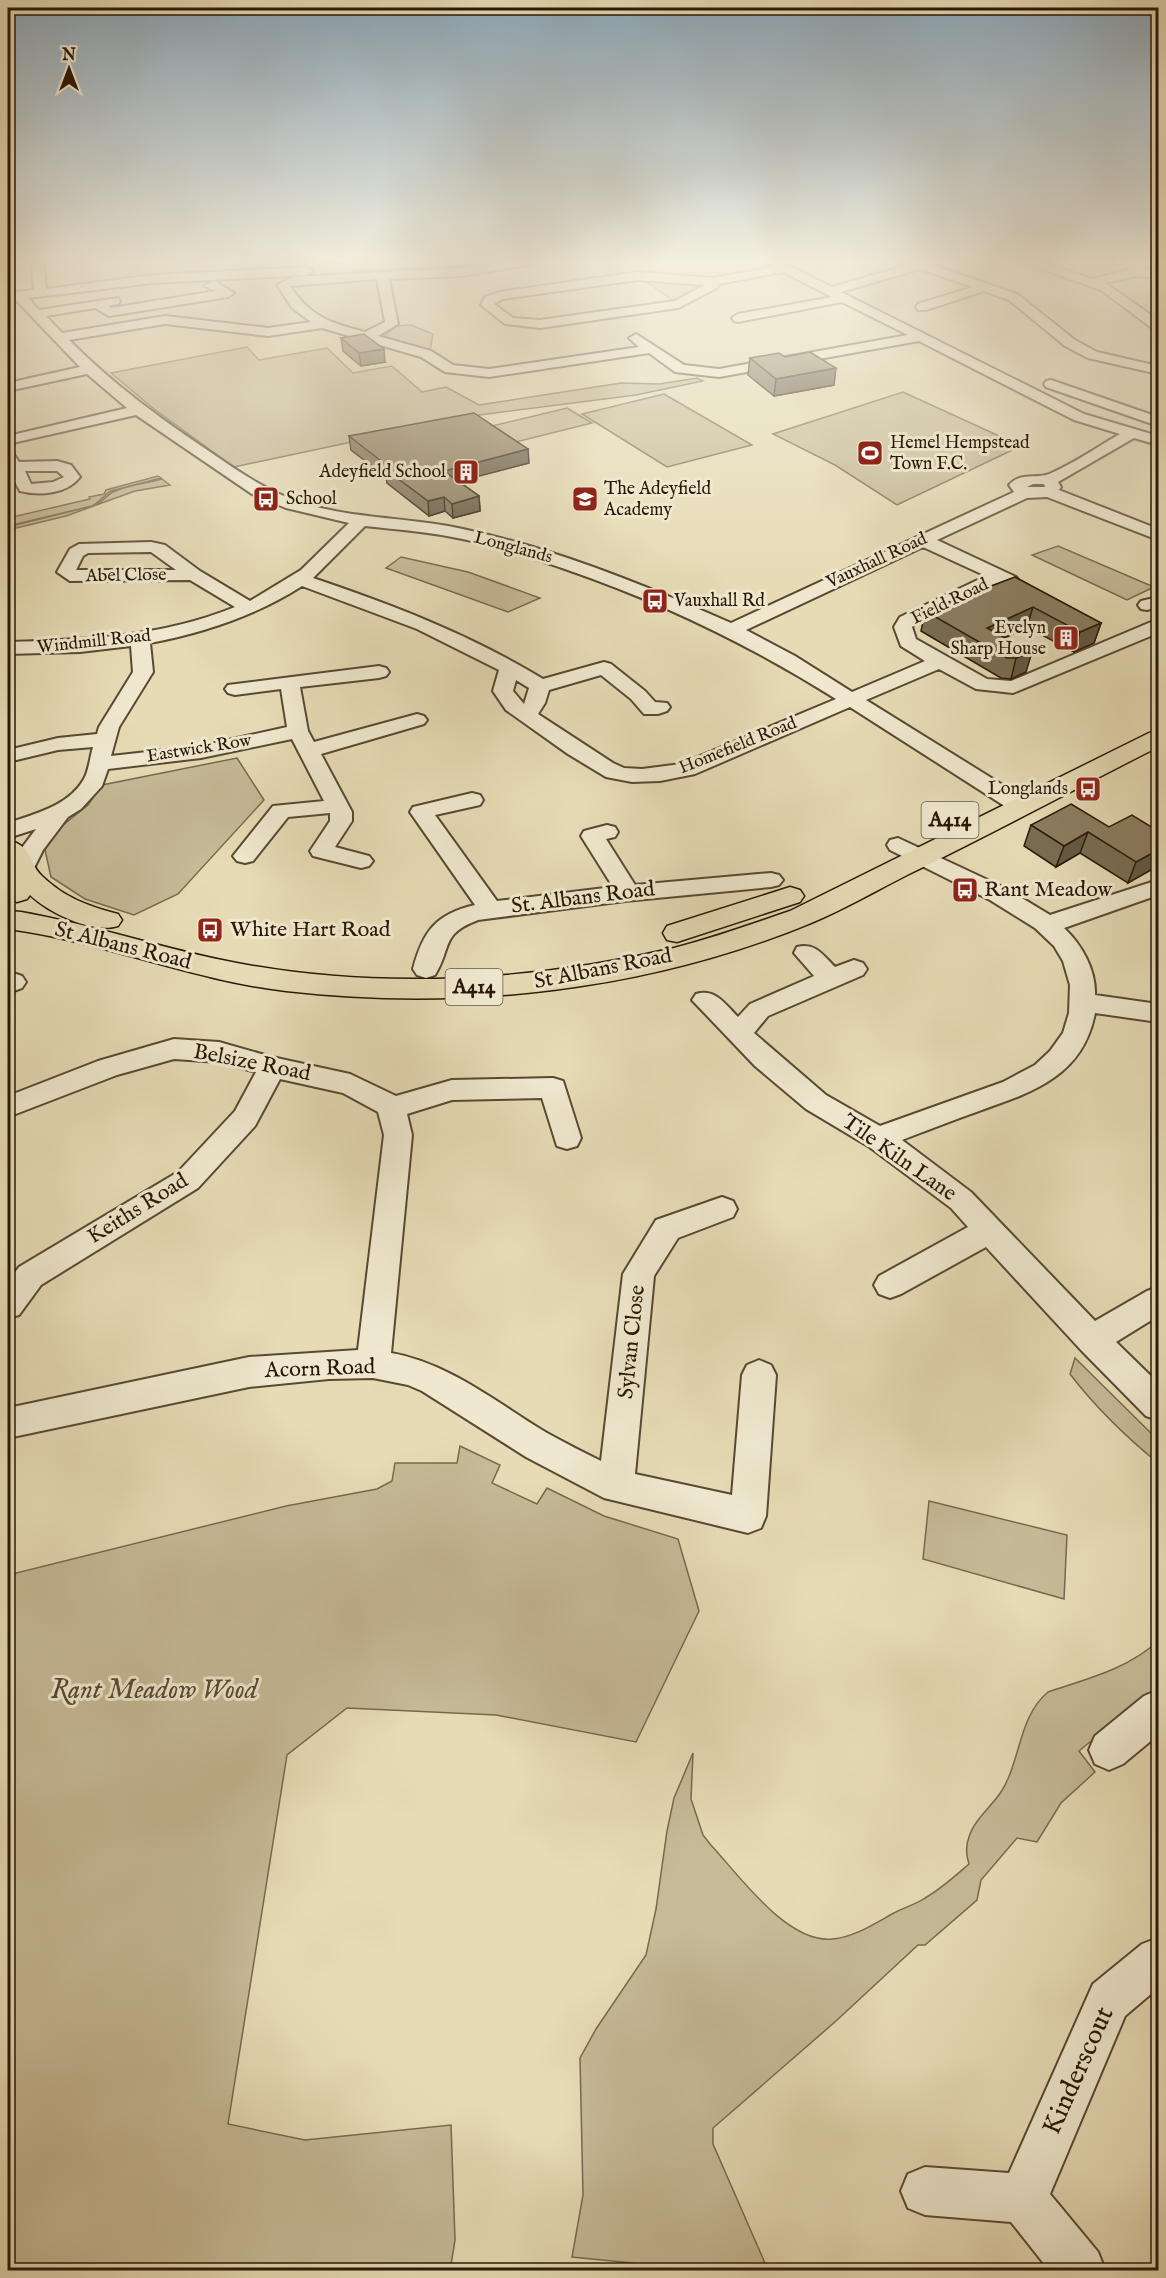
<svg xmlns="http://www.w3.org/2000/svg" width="1166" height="2278" viewBox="0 0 1166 2278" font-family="'IM FELL English',serif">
<rect width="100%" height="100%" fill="#e6dbb5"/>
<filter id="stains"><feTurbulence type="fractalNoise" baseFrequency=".00333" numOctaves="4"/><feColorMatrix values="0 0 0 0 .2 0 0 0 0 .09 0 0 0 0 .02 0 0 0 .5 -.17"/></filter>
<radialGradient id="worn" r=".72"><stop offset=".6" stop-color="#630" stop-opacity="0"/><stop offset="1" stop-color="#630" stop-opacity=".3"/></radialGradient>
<g fill="#c6ba97" stroke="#77694e" stroke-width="1.5">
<path d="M506 260H530L492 267 353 275 350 272 359 270 439 267Z"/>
<path d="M641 278 709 284 675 302Z"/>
<path d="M411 325 433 334 430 351 383 337 397 326Z"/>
<path d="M247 347 259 360 327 348 353 373 392 366 422 392 446 387 479 405 621 383 659 384 697 378 703 381 636 395 479 415 234 467 154 409 111 373Z"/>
<path d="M903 392 1021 446 897 505 835 465 773 434Z"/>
<path d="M664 394 752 445 667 467 582 414Z"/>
<path d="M567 408 592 423 516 442 492 426Z"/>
<path d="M158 476 161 478 111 491C104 495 100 502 92 506 103 504 105 495 115 491 130 485 147 483 162 479L170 485 135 491 66 516 8 530V527L92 506 8 526V518L90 499 89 497 104 494 106 490Z"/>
<path d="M1058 546 1154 587 1127 600 1032 555Z"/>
<path d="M401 557 468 572 540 598 508 612 386 568Z"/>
<path d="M237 758 264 800 178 894 134 915 85 899 51 877 45 850 58 829 88 805 102 785Z"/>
<path d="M1075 1358 1158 1440V1463C1125 1436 1096 1408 1070 1374Z"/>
<path d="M460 1446 500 1465 492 1483 537 1504 547 1488 604 1516 678 1539 699 1611 636 1742 496 1715 347 1708 287 1755 228 2124 305 2140 451 2125 455 2240 451 2265 471 2270H8V1575L286 1506 377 1489 392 1481 395 1463H457Z"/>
<path d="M929 1501 1067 1535 1064 1599 923 1559Z"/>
<path d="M1158 1641V1686L1079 1751 1095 1772 1061 1803 1037 1842 1017 1838 981 1880 977 1900 925 1945H918L836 2021 713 2128V2144L768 2270H703L572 2257 583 2195 580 2058 596 2029 646 1955 656 1909 667 1831 674 1798 693 1753 691 1799 703 1835 710 1844C739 1875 787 1944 833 1939 854 1937 874 1924 892 1914 902 1908 915 1905 925 1898 941 1889 955 1876 969 1864 966 1855 965 1847 969 1837 974 1820 991 1807 1001 1792 1021 1761 1018 1717 1048 1692 1086 1679 1128 1669 1158 1641Z"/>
</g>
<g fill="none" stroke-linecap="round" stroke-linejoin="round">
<defs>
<g id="minor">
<path d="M31 260H43L46 289 153 275 307 267 313 271 307 275 153 283 28 298 39 310 118 298 120 301 118 304 108 306 111 308 216 291 204 286 214 281 234 293 228 297 109 316 95 308 46 316 62 333 165 316 268 328 311 322 292 308 277 285 293 277 462 268 518 260H544L538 263 462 276 389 279 398 324 378 336 431 351 453 365 489 369 639 347 629 338 636 334 684 365 719 369 908 335 842 302 738 322 734 321 732 318 738 314 832 297 783 272 719 284 717 288 678 308 540 328 505 324 481 305 485 297 500 292 638 272 713 278 773 267 763 260H777L832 287 925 260H943L932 265 1017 294 1075 340 1097 352 1158 366V374L1088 358 1065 346 1009 300 984 291 926 310H918L916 307 918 304 973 287 920 269 841 292 1084 414 1158 436V445L1134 438 1058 482 1061 487 1059 490 1158 529V540L1047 497 1027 498 937 540 1016 577 1019 581 1016 585 1010 586 1000 583 914 625 912 627 916 639 987 679 1011 681 1151 622 1158 621V633L1013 693 976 689 939 669 866 700 1030 802 1033 807 1030 812 1022 814 1014 812 850 707 695 774 660 781 632 782 606 777 568 754 506 710 493 691 499 670 417 629 302 586C255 616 203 633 150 643L153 672 119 727 111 756 201 746 287 727 281 689 235 695 228 693 225 689 228 685 379 666 386 668 389 672 386 676 379 678 300 687 308 731 314 742 417 714 424 716 427 720 424 724 321 754 352 812V821L335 847 369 856 373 861 369 866 361 868 313 856 310 851 330 821V813L288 817 253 861 245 863 237 861 233 856 273 806 324 801 292 739 201 758 108 769 102 786 81 809 68 817 43 850 31 874 23 876 15 874 11 869 21 849 36 829 8 838V823C34 814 69 806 84 779 89 770 90 757 93 747L58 750 8 762V750L58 738 97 734 99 727 133 672 131 646 80 652 8 654V642C86 640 161 637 235 607L190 580 70 581 57 572 70 549 79 544 151 542 165 545 200 571 250 601 301 570 349 523 286 508 252 494 136 415 8 444V436L127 408 87 374 8 391V383L80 367 16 300 8 301V293L34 290ZM377 279 385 322 365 332C331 323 310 317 290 286ZM638 280 704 285 675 301 540 320 513 318 494 304 502 299ZM165 324 268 336 322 328 421 357 445 372 489 377 649 353 675 372 719 377 919 341 1074 420 1120 434C1097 447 1073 464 1049 474 1036 479 1020 472 1009 485L1014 492 731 623C640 583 547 545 448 526 398 517 345 518 297 501 265 490 238 471 210 452 157 416 114 385 69 340ZM1033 484H1044L1045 487H1027ZM365 526C392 529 420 531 447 536 487 543 526 556 565 569 661 602 750 645 836 699L681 764 642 769 624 768 613 763 538 714 545 703 549 690 601 675 631 699 644 714H658L667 711 670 707 667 703 655 702 645 691 611 664 604 662 543 679C471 635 393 605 313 578ZM923 547 986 576 900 617 894 627 901 646 925 661 852 692 795 656 746 630ZM151 552 176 570H76L83 556 88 553ZM516 680 529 688 524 704 513 691Z"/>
<path d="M1017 260H1034L1092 279 1136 268 1158 271V278L1136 276 1105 283 1158 320V330L1153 329 1101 290Z"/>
<path d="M1051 380 1158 417V426L1046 387 1044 384 1046 381Z"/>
<path d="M8 451 13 453 19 462 57 461 71 465 80 477C67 494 40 496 20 491L8 469ZM25 471H57L64 477 53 482 31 484Z"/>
<path d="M1158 597V607L1147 610 1141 609 1138 605 1141 601Z"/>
<path d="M472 793 480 795 483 800 480 805 435 815 497 901 613 887 581 836 584 831 607 825 615 827 618 832 615 837 606 839 635 885 771 873 779 875 783 880 779 885 771 887 625 901 478 920C440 934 452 948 435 975L426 978 417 975 413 969C423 931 436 914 475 905L410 812 413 807Z"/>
<path d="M898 838 1007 889 1050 915 1158 880V895L1064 928C1082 945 1096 970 1095 995L1158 1004V1022L1095 1013C1083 1076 1033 1092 979 1111 953 1120 928 1130 902 1140L971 1192 1095 1321 1147 1291 1158 1287V1316L1116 1342 1158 1383V1420L1146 1416 1081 1350 986 1247 901 1294 890 1298 879 1294 874 1285 879 1276 968 1227 951 1208 868 1146 806 1109 755 1066 692 1000 696 994C715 988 725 1004 738 1017L750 1004 814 976 794 953 797 947C815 942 823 955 835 967L854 960 863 963 867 969 863 975 768 1016 754 1033 826 1095 880 1126 1003 1082 1035 1065 1050 1051 1063 1033 1069 1013 1070 985 1063 961 1054 946 1035 928 990 900 890 850 887 845 890 840Z"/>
<path d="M13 973 22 976 26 982 22 988 8 993V975Z"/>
<path d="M174 1039 219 1042 272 1057 350 1074 396 1096 452 1080 553 1078 563 1081 581 1138 577 1146 567 1149 557 1146 542 1098 452 1100 407 1114 412 1135 391 1353C449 1363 497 1403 547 1433 565 1443 583 1452 601 1461L623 1274 656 1220 722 1197 733 1201 737 1209 733 1217 678 1238 654 1276 635 1474 732 1495 742 1375 747 1365 759 1360 771 1365 776 1375 766 1516 761 1528 748 1533 604 1498 526 1457 422 1391 408 1385 373 1378 329 1379 249 1387 8 1438V1408L249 1357 358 1350 384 1135 378 1112 343 1093 280 1079 255 1126 198 1188 41 1285 19 1315 8 1318V1282L19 1267 178 1172 235 1111 256 1072 219 1062 174 1059 117 1075 8 1117V1096L98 1061Z"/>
<path d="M1158 1690V1735L1123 1764 1109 1770 1095 1764 1089 1750 1095 1736 1144 1696Z"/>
<path d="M1158 1938V1988L1125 2016 1050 2194 1098 2252 1105 2270H1049L1011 2222 925 2215 908 2208 901 2191 908 2174 925 2167 1009 2173 1093 1984 1142 1944Z"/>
</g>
<g id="major">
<path d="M1158 731V747C1075 789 993 833 909 874 877 890 845 909 811 923 647 991 462 1011 286 991 191 980 101 941 8 929V911L21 912C96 925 168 951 242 964 383 990 534 981 674 948 713 938 752 924 790 911L1149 733Z"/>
<path d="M8 840C33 846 28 863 42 876 65 898 88 906 118 914L122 920 118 926C92 934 49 913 30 895L27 899 17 902 8 899 10 875Z"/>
<path d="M790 887 800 890 804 896 800 902 677 942 667 940 663 933 667 926Z"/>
</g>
</defs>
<use href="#minor" stroke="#584932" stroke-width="4"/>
<use href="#major" stroke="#281806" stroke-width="3"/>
<use href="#minor" fill="#efe8cf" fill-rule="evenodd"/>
<use href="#major" fill="#e6dbb5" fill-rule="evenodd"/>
</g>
<g fill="#786c53" stroke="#281806" stroke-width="1.5">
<path d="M341 338 385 362 361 366 343 351Z"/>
<path d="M750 358 834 385 774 396 748 375Z"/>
<path d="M349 436 529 463 458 481 479 496 480 511 453 518 445 511 429 516 387 483 386 477 351 450Z"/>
<path d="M1015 577 1101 623 1094 643 1074 652 1027 627 1005 638 1026 672 1011 679 1001 678 921 631 925 611Z"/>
<path d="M1031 825 1109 827 1158 831 1128 883 1080 853 1056 867 1024 846Z"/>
</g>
<g fill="#615844" stroke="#281806" stroke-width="1.5">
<path d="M384 349 385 362 361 366 359 353Z"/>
<path d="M836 368 834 385 774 396 776 379Z"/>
<path d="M528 449 529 463 445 485 444 471Z"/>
<path d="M479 496 480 511 453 518 452 504Z"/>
<path d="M444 497 445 511 429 516 428 501Z"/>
<path d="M1033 607 1027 627 987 646V628Z"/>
<path d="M1101 623 1094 643 1074 652 1080 632Z"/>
<path d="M1032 652 1026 672 1011 679 1016 658Z"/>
<path d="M1088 832 1080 853 1056 867 1064 846Z"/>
<path d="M1158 850V866L1128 883 1136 862Z"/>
</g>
<g fill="#8b7d61" stroke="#281806" stroke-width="1.5">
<path d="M364 334 384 349 359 353 341 338Z"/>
<path d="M810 352 836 368 776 379 750 358 779 353 785 357Z"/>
<path d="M474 413 528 449 444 471 479 496 452 504 444 497 428 501 385 469 390 468 349 436Z"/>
<path d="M1015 577 1101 623 1080 632 1033 607 987 628 1032 652 1016 658H1007L925 611Z"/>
<path d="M1071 804 1109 827 1132 815 1158 831V850L1136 862 1088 832 1064 846 1031 825Z"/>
</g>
<linearGradient id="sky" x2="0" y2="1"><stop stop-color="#8da9bc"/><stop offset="0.45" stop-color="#f4efde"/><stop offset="1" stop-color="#f4efde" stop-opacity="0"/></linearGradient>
<rect width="1166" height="579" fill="url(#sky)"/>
<defs>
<symbol id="stadium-square" viewBox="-11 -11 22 22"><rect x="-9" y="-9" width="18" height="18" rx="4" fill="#8f2418" stroke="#efe8cf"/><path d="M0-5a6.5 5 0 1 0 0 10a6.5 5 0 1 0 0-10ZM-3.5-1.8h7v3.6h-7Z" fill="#fff"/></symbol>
<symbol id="building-square" viewBox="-11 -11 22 22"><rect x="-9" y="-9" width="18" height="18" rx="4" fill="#8f2418" stroke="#efe8cf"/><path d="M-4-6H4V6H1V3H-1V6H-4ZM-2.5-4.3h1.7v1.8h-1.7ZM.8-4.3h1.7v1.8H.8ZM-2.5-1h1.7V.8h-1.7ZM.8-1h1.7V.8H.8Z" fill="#fff"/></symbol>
<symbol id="bus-square" viewBox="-11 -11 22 22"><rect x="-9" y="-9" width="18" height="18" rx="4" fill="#8f2418" stroke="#efe8cf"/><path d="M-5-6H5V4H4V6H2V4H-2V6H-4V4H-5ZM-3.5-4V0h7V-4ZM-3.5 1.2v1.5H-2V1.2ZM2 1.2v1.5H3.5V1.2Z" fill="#fff"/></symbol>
<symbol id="school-square" viewBox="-11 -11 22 22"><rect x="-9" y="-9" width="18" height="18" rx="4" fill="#8f2418" stroke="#efe8cf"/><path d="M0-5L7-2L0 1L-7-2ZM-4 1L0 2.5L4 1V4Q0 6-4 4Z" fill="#fff"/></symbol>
</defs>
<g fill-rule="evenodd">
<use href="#stadium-square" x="855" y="438" width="30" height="30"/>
<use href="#building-square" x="451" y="457" width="30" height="30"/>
<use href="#bus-square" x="251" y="484" width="30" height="30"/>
<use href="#school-square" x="570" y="484" width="30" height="30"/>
<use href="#bus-square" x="640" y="586" width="30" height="30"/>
<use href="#building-square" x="1051" y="623" width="30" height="30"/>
<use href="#bus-square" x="1073" y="774" width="30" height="30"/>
<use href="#bus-square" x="950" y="875" width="30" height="30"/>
<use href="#bus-square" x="195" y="915" width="30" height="30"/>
</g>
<g text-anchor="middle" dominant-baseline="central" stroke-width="6" stroke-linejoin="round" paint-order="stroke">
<g font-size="18" fill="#281806" stroke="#efe8cf" text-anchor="start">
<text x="890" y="443">Hemel Hempstead<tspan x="890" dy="21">Town F.C.</tspan></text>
<text x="446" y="472" text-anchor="end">Adeyfield School</text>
<text x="604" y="489">The Adeyfield<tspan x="604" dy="21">Academy</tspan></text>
<text x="286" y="499">School</text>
<text x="674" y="601">Vauxhall Rd</text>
<text x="1046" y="628" text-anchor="end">Evelyn<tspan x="1046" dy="21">Sharp House</tspan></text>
<text x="1068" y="789" text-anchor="end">Longlands</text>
</g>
<g font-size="18" fill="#281806" stroke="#efe8cf">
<text transform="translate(513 548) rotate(15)">Longlands</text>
<text transform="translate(877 561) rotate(-25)">Vauxhall Road</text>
<text transform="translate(126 576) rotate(-1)">Abel Close</text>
<text transform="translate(950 602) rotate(-26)">Field Road</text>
<text transform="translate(94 642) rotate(-6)">Windmill Road</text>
<text transform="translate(738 746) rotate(-22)">Homefield Road</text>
<text transform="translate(199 749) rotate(-9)">Eastwick Row</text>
</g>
<g fill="#efe8cf" stroke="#645642" stroke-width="1.5">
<rect x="921.5" y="802" width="57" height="36" rx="4.5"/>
<rect x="445.5" y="969" width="57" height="36" rx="4.5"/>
</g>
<g font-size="21" font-weight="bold" fill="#281806">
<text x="950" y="820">A414</text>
<text x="474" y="987">A414</text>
</g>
<g font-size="22" fill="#281806" stroke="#efe8cf" text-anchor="start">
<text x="984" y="890">Rant Meadow</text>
<text x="230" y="930">White Hart Road</text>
</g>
<g font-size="22" fill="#281806" stroke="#efe8cf">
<text transform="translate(583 898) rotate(-7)">St. Albans Road</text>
<text transform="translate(123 946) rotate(14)">St Albans Road</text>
<text transform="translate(603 969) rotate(-11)">St Albans Road</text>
<text transform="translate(252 1063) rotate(11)">Belsize Road</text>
<text transform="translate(899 1158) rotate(35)">Tile Kiln Lane</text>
<text transform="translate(138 1209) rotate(-32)">Keiths Road</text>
<text transform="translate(632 1342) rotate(-84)">Sylvan Close</text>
<text transform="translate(320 1369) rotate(-2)">Acorn Road</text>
</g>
<g font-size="27" font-style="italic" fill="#574932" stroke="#efe8cf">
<text x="154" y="1691">Rant Meadow Wood</text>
</g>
<g font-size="27" fill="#281806" stroke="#efe8cf">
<text transform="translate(1079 2071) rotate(-66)">Kinderscout</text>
</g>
</g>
<rect width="1166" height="2278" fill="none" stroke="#e6dbb5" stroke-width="30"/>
<rect x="9" y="9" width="1148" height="2260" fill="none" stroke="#281806" stroke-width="3"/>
<rect x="15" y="15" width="1136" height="2248" fill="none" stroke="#281806" stroke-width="1.5"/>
<g transform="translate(69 69)" stroke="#efe8cf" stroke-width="4.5" paint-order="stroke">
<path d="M0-4.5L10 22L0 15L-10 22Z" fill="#281806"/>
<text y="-9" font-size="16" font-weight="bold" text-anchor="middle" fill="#281806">N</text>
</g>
<rect width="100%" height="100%" filter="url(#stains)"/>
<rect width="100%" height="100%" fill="url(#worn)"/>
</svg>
